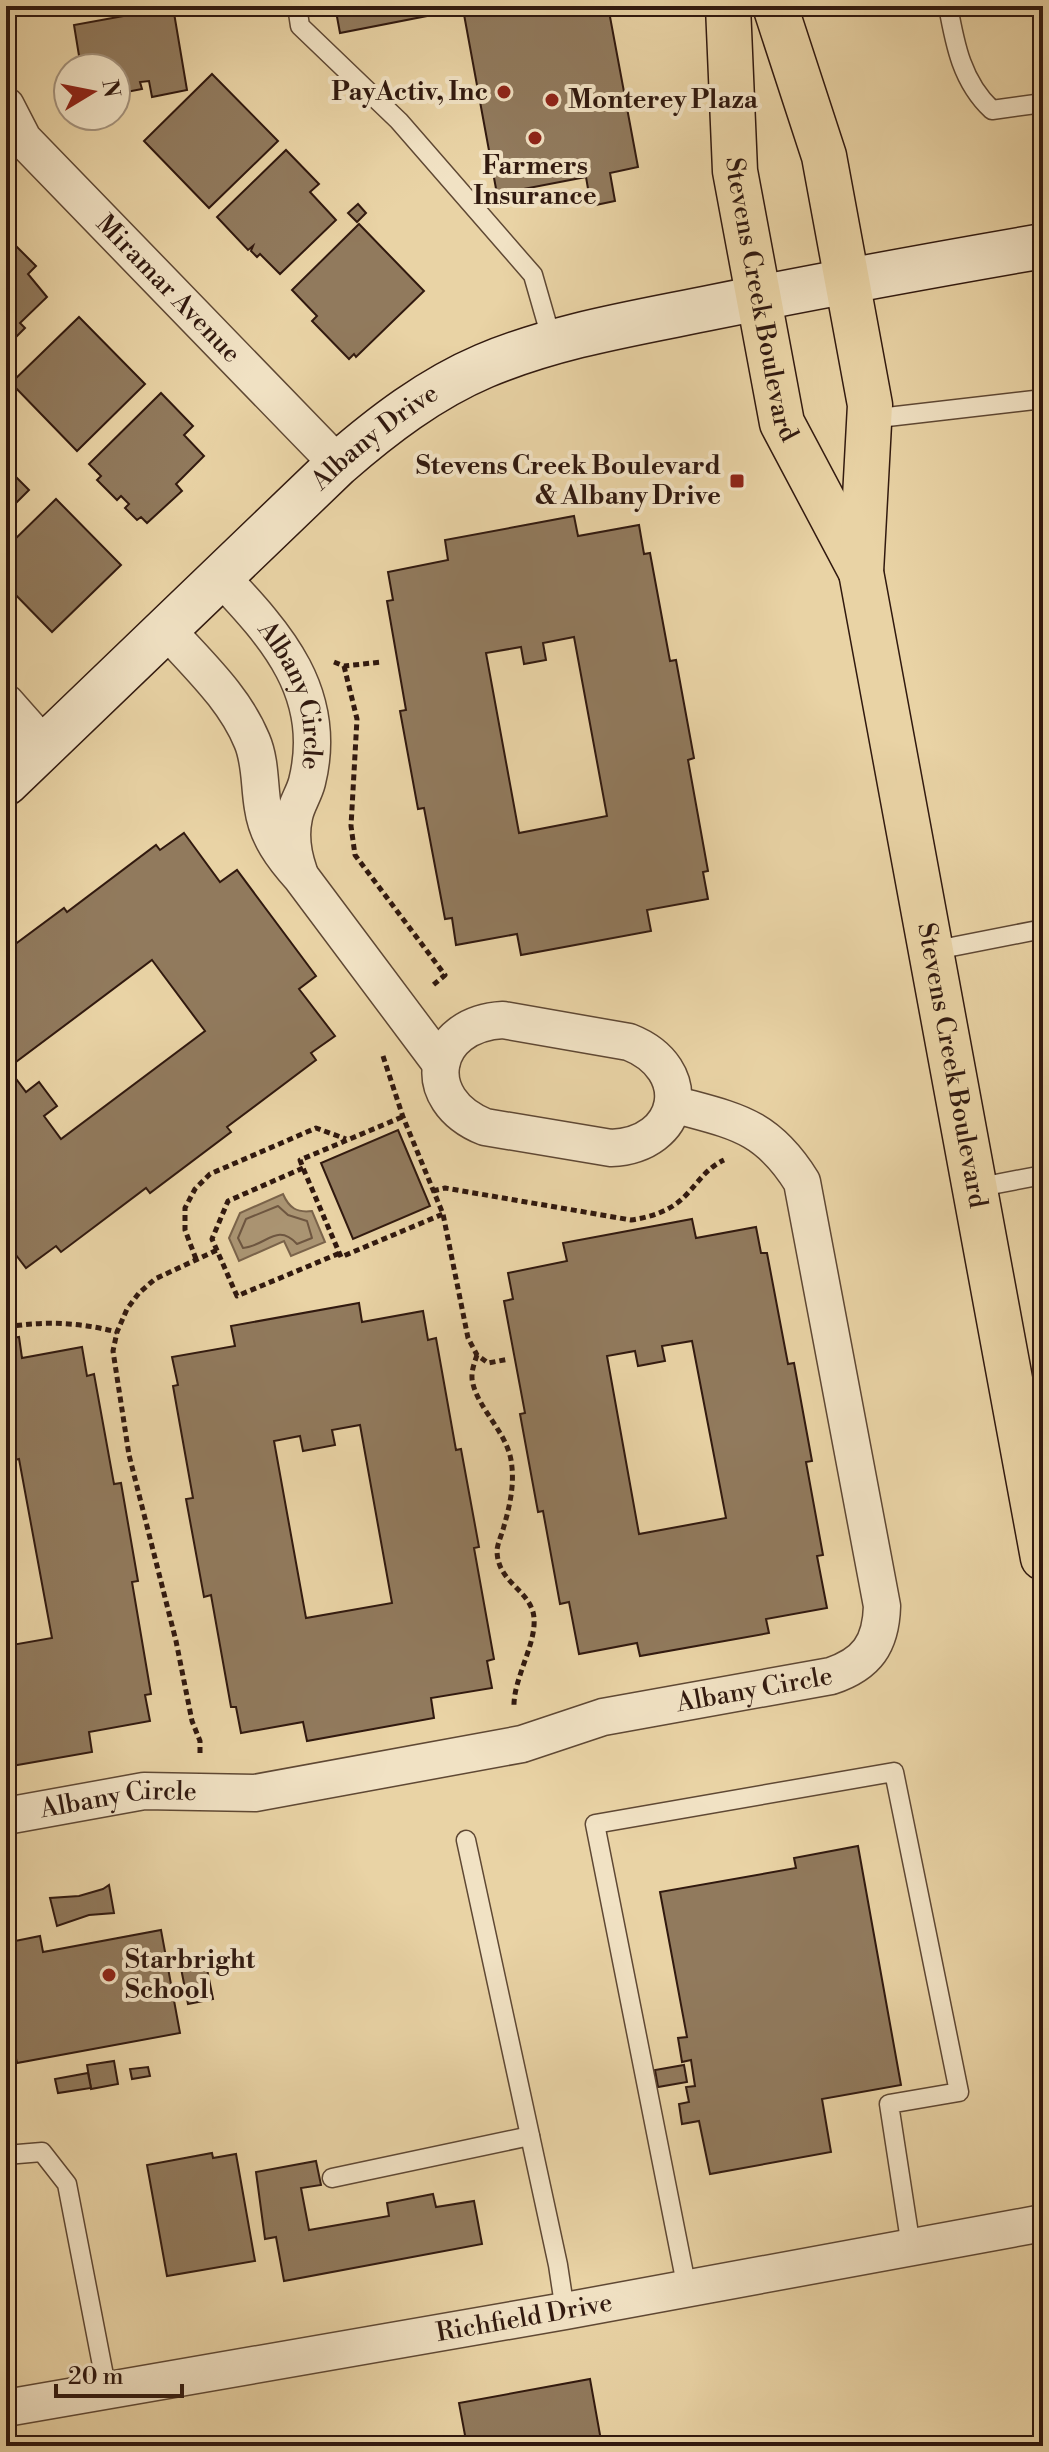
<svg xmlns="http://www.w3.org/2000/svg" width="1049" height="2452" viewBox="0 0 1049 2452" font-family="'Libre Bodoni',serif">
<rect width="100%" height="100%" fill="#e9d3a5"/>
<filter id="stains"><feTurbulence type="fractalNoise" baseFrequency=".0025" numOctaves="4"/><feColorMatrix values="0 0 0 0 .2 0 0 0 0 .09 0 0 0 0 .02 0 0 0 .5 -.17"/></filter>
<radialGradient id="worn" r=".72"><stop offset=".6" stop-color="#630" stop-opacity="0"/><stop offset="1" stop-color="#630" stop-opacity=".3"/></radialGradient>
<path fill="#aa9472" stroke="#7a634a" stroke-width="2" d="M283 1194C289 1208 297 1213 312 1211L325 1242 291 1256 284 1241 239 1261 229 1238 240 1213Z"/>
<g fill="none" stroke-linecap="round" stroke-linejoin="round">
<path stroke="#6e5640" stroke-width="2" d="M278 1206 288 1215 307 1221 312 1238 297 1244C277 1222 266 1246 243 1248L238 1238 246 1219Z"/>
</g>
<g fill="#917a5d" stroke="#31190f" stroke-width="2" fill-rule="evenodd">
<path d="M335 6H608L638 167 610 173 615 201 591 206 586 177 497 194 463 9 340 33Z"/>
<path d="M173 7 187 90 152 97 149 81 140 82 142 89 116 94V68H81L74 25Z"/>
<path d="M212 74 278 141 209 208 144 141Z"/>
<path d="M286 150 319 184 310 192 336 220 280 274 260 254 257 257 251 251 253 246 248 250 217 217Z"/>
<path d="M358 204 366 213 357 222 348 213Z"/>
<path d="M359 224 424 291 356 357 354 354 349 359 312 321 317 316 292 290Z"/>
<path d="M6 236 36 266 28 274 47 297 20 323 25 328 6 347Z"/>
<path d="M79 317 145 384 77 451 11 383Z"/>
<path d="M161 393 193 426 184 435 204 456 176 484 182 491 147 523 141 517 137 520 125 508 129 504 121 496 117 500 97 480 101 476 89 464Z"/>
<path d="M6 467 29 490 6 513Z"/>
<path d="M56 499 121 565 52 632 6 585V548Z"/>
<path d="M574 516 578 536 639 525 644 554 650 553 670 661 676 660 694 758 688 760 708 871 703 872 708 899 647 910 651 931 521 955 517 934 456 945 452 918 445 919 424 808 418 809 400 711 406 710 387 601 393 600 388 572 448 560 445 540ZM574 637 607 816 519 833 486 653 521 647 524 664 546 660 543 643Z"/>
<path d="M184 833 220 882 237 870 316 976 299 989 335 1036 311 1053 316 1060 227 1127 231 1132 150 1193 146 1188 61 1252 56 1246 26 1268 6 1242V951L64 908 67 912 156 845 160 850ZM152 960 205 1031 61 1139 44 1116 57 1106 39 1082 26 1092 8 1068Z"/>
<path d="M398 1130 430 1206 353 1239 321 1163Z"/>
<path d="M692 1219 696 1238 756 1227 761 1253H767L788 1364 794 1363 812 1461 806 1462 823 1555 817 1556 827 1608 766 1619 769 1633 640 1656 637 1643 579 1654 569 1602 560 1604 543 1511 538 1512 520 1414 525 1413 504 1301 513 1299 508 1273 567 1261 563 1243ZM692 1341 726 1518 639 1534 607 1356 635 1351 638 1366 665 1361 662 1346Z"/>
<path d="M359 1303 362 1322 423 1311 428 1340 436 1338 456 1450 461 1449 479 1547 474 1548 494 1659 487 1661 492 1688 431 1698 434 1718 307 1741 303 1722 241 1733 236 1707H231L211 1595 204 1597 186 1499 193 1498 173 1386 178 1385 172 1357 235 1346 231 1326ZM360 1425 392 1603 306 1618 274 1441 300 1436 303 1451 335 1445 332 1430Z"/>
<path d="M19 1337 22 1358 82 1347 87 1376 94 1374 114 1484 121 1483 138 1581 132 1582 151 1694 145 1695 150 1721 89 1732 92 1752 6 1767V1646L52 1638 19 1459 6 1462V1339Z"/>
<path d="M858 1846 901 2085 822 2099 831 2152 710 2174 699 2121 682 2124 679 2104 689 2102 686 2087 695 2086 691 2060 682 2062 678 2038 687 2037 660 1892 796 1868 794 1858Z"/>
<path d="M109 1885 114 1913 89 1915 57 1926 50 1898 79 1896 103 1889Z"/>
<path d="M161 1930 180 2033 17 2063 6 2014V1954L12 1953 10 1942 40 1936 43 1952Z"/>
<path d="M204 1954 213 1999 188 2004 179 1958Z"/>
<path d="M114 2061 118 2084 91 2089 87 2065Z"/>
<path d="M684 2065 687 2082 658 2087 655 2070Z"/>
<path d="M148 2067 150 2076 132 2079 130 2069Z"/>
<path d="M88 2073 91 2088 58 2093 55 2079Z"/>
<path d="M212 2153 213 2158 236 2154 255 2261 167 2276 147 2165Z"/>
<path d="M316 2161 321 2185 301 2188 309 2230 389 2216 387 2203 433 2194 436 2207 474 2201 482 2244 284 2281 276 2237 265 2239 256 2172Z"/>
<path d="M590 2379 602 2446H467L459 2403Z"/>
</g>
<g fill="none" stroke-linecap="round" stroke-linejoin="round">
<defs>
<g id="lane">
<path d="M297 6 300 26 399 121 533 275 552 341"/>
<path d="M948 6C955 45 962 82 992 110L1043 103"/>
<path d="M870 419 1043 399"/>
<path d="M931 951 1043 929"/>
<path d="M975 1188 1043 1175"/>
<path d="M466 1840 558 2265 565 2311"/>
<path d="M6 2155 42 2152 67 2184 107 2391"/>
<path d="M332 2178 530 2136"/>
<path d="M687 2289 595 1824 894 1772 959 2092 889 2104 911 2247"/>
</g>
<g id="street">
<path id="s1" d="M6 106 23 139 338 464"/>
<path id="s2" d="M220 576C277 636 329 694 307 782 304 794 296 805 294 817 290 835 293 855 299 872"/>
<path d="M166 629C197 664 234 697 252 741 261 762 259 786 263 808 267 836 283 857 301 877L441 1064"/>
<path d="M6 703 44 746"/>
<path d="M503 1020 629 1042C697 1069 683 1145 611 1148L485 1127C417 1100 430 1024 503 1020Z"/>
<path id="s3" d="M6 1816 144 1791 255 1793 522 1744 603 1717 831 1676C867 1664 881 1644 882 1606L802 1182C766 1124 734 1121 673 1104"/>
<path id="s4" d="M6 2408 565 2311 1043 2223"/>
</g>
<g id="secondary">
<path id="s5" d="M6 783 338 464C383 425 430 389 484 366 558 335 636 323 714 307 823 285 933 265 1043 246"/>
</g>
<g id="primary">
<path id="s6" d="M728 6 735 171 782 423 861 572"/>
<path id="s7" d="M775 6 824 156 870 405 861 572 1043 1558"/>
</g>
</defs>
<use href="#lane" stroke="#5f4834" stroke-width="21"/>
<use href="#street" stroke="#5f4834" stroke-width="39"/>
<use href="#secondary" stroke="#31190f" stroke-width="47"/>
<use href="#primary" stroke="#31190f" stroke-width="47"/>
<g stroke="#31190f" stroke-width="5" stroke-dasharray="6 4" stroke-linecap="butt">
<path d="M334 662 344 666 382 662"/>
<path d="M344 666 357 719 351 826 355 855 445 975 432 986"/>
<path d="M383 1056 403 1117 443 1214 468 1338 477 1355 488 1363 509 1359"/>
<path d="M402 1117 300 1160 303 1168 341 1257 443 1214"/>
<path d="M303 1168 228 1201 212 1239 237 1296 340 1253"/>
<path d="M433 1191 445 1188 631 1220C652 1217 673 1210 687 1194 700 1180 707 1168 724 1160"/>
<path d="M196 1259 185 1230V1208L195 1189 210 1174 316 1128 346 1139"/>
<path d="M6 1327C45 1321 78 1322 117 1332"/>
<path d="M477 1355C474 1364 470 1374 473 1384 479 1409 506 1432 511 1460 515 1483 510 1505 504 1526 502 1534 498 1542 497 1550 497 1581 526 1588 533 1612 540 1639 513 1677 514 1707"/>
<path d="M200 1753V1741L192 1721 176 1641 129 1455 113 1351 117 1332 127 1309 139 1293 155 1279 217 1250"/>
</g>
<use href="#lane" stroke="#f1e2c4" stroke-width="18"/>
<use href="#street" stroke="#f1e2c4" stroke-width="36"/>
<use href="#secondary" stroke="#f1e2c4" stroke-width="44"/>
<use href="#primary" stroke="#e9d3a5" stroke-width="44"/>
</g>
<g fill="#8f2418" stroke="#f1e2c4" stroke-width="3">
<circle cx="504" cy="92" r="8"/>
<circle cx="552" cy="100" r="8"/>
<circle cx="535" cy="138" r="8"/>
<rect x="729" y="473" width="16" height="16" rx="4"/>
<circle cx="109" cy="1975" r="8"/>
</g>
<g text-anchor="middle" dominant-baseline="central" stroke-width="8" stroke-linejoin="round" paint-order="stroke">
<g font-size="26" font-weight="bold" fill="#31190f" stroke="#f1e2c4" text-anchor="end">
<text x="488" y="92">PayActiv, Inc</text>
<text x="568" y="100" text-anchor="start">Monterey Plaza</text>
<text x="535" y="166" text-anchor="middle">Farmers<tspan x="535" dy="30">Insurance</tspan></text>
<text x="721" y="466">Stevens Creek Boulevard<tspan x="721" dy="30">&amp; Albany Drive</tspan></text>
<text x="125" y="1960" text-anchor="start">Starbright<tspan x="125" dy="30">School</tspan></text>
</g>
<g font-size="26" fill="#31190f" stroke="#f1e2c4">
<text stroke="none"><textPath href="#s1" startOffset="246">Miramar Avenue</textPath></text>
<text stroke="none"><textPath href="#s6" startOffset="296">Stevens Creek Boulevard</textPath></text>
<text stroke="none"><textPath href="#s5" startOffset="506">Albany Drive</textPath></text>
<text stroke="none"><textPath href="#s2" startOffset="144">Albany Circle</textPath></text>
<text stroke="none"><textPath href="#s7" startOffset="1080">Stevens Creek Boulevard</textPath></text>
<text stroke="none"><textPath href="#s3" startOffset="762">Albany Circle</textPath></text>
<text stroke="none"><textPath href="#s3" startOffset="114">Albany Circle</textPath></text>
<text stroke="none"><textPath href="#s4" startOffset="526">Richfield Drive</textPath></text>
</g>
</g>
<rect width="1049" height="2452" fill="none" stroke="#e9d3a5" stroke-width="32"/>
<rect x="8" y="8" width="1033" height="2436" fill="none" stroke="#31190f" stroke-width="4"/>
<rect x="16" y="16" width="1017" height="2420" fill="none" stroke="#31190f" stroke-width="2"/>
<g transform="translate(92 92) rotate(80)"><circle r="38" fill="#f1e2c4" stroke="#a4927c" stroke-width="2"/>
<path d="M0-6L14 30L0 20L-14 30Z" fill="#8f2418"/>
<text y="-12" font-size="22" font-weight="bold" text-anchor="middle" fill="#31190f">N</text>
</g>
<path d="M56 2384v12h126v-12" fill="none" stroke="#31190f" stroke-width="4"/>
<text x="68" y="2384" font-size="24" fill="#31190f" stroke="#f1e2c4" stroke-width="6" paint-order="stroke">20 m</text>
<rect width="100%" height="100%" filter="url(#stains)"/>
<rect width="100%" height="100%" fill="url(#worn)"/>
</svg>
